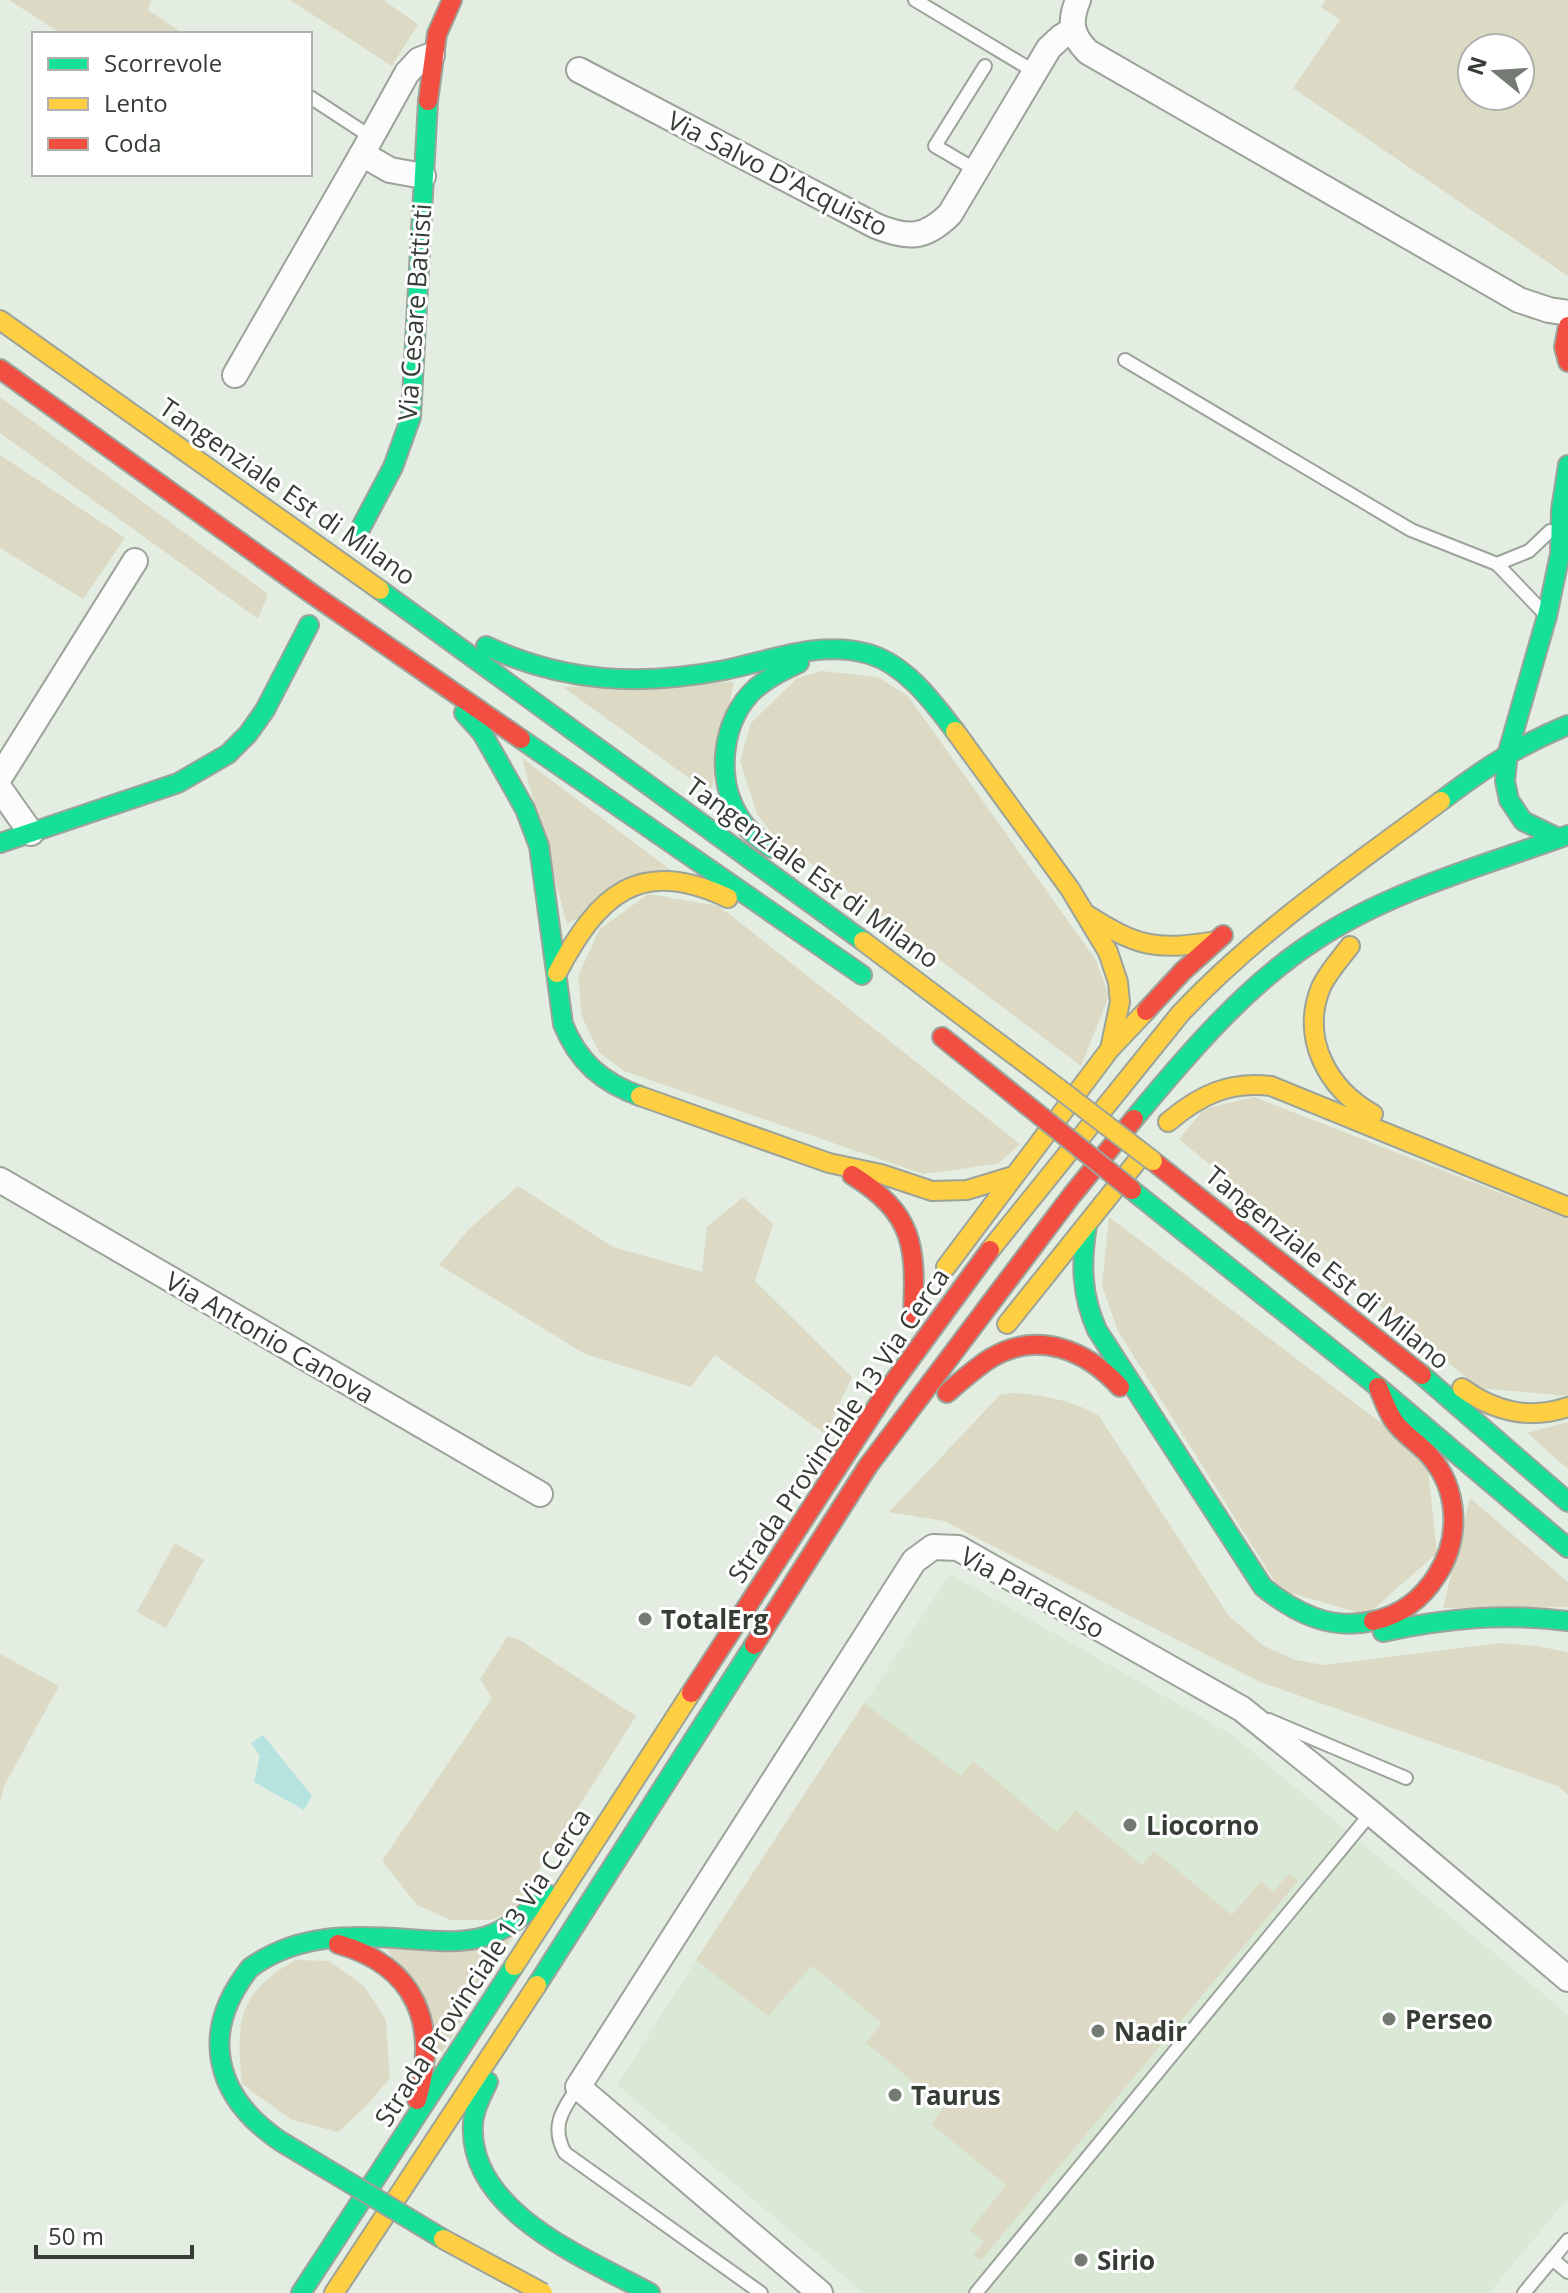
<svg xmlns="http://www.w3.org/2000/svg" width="1568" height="2293" viewBox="0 0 1568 2293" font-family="'Open Sans',sans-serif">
<rect width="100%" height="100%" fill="#e4ede2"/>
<path fill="#d9e9d6" d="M950 1574 1231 1734 1568 2015V2198L1489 2293H864L617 2085 696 1960Z"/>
<g fill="#dcdac5" fill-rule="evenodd">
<path d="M9 0H152L148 10 184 34H62Z"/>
<path d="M290 0H383L418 24 392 66Z"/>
<path d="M1326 0H1568V276L1293 88 1340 20 1321 7ZM1472 48H1520V96H1472Z"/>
<path d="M0 397 268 594 258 619 0 433Z"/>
<path d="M0 455 125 538 83 599 0 548Z"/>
<path d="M822 671 878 677 908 696 1096 960 1109 996 1081 1066 773 835 757 814 740 761 751 723 797 678Z"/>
<path d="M734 682 711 794 563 687Z"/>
<path d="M522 758 672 871 567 924Z"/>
<path d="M648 894 719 906 1020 1144 998 1164 923 1174 624 1071 599 1052 582 1017 578 976 599 930Z"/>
<path d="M1254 1097 1568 1219V1396L1479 1388 1179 1139 1204 1109Z"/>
<path d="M518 1186 613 1247 702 1272 707 1227 743 1197 773 1224 755 1281 852 1377 825 1434 715 1355 691 1387 585 1354 439 1265 469 1229Z"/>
<path d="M1109 1217 1401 1438 1428 1468 1437 1553 1367 1615 1280 1590 1118 1331 1102 1286Z"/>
<path d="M1012 1393C1039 1394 1076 1401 1099 1416L1229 1616 1264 1646 1295 1660 1324 1665 1501 1643 1536 1646 1568 1652V1795L1558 1786 1260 1682 944 1521 889 1512 1000 1395Z"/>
<path d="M1568 1422V1469L1527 1433Z"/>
<path d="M1470 1498 1568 1582V1607L1443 1608Z"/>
<path d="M175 1543 204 1560 166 1628 137 1612Z"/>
<path d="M508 1636 520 1640 636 1716 513 1911 490 1920H450L417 1905 382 1861 492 1698 480 1679Z"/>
<path d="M0 1654 59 1686 4 1786 0 1803Z"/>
<path d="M864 1703 961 1776 973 1761 1057 1832 1076 1810 1142 1865 1154 1851 1232 1915 1261 1881 1273 1892 1289 1873 1298 1881 981 2260 973 2255 984 2242 970 2230 1006 2185 931 2124 944 2107 866 2043 882 2023 812 1966 768 2016 696 1960Z"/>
<path d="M517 1930 435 2064 387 1947Z"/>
<path d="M295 1960 329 1961 364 1986 386 2020 390 2078 367 2105 338 2132 292 2120 242 2084C236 2021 237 1994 295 1960Z"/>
</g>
<path fill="#b6e2e0" d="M263 1735 312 1796 304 1810 254 1782 260 1756 251 1743Z"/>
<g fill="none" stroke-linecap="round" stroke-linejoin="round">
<defs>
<g id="lane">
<path d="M915 0 1035 72"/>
<path d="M310 97 371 137"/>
<path d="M976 170 935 146 985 66"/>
<path d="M1125 360 1411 530 1497 564 1542 611"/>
<path d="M1497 564 1529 551 1550 531"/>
<path d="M1269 1720 1406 1778"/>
<path d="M578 2087C563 2109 550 2126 565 2153L761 2293"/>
<path d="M1552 2259 1568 2272"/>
<path d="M976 2293 1371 1813"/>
<path d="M1524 2293 1568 2240"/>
</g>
<g id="street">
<path d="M1078 0C1069 22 1071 35 1088 52L1519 300 1549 310 1568 313"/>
<path d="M579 70 876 226C908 239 925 239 950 214L1049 48 1061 37 1072 30"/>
<path d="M423 176 390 170 362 154 407 73 419 60 432 55"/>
<path d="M235 375 362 154"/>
<path d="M0 777 135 561"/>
<path d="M0 789 31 833"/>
<path d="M0 1180 540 1494"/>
<path d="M820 2293 578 2087 914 1561 933 1547 958 1548 1242 1709 1371 1813 1568 1979"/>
</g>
<g id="fast">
<path d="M358 533 393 467 411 417 428 101"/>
<path d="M380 590 863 941"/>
<path d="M486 646C565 683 640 686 725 670 772 660 821 640 869 654 906 665 933 702 955 731"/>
<path d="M464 713 482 733 498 761 525 809 539 846 563 1024C578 1062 603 1083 640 1096"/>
<path d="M521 739 862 975"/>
<path d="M1441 801C1485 768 1517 746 1568 725"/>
<path d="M1558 838 1523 821 1509 800 1505 781 1508 752 1547 616 1560 554 1561 510 1568 465"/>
<path d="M0 843 178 783 228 754 248 734 265 710 309 625"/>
<path d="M771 848C760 839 747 831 740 818 715 779 721 720 756 688 769 677 784 670 799 663"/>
<path d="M1134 1119C1186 1056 1247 984 1316 940 1392 890 1483 866 1568 835"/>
<path d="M1132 1190 1378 1387 1568 1548"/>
<path d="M1087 1225C1081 1263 1081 1294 1097 1330L1263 1587C1295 1613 1331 1631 1373 1621"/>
<path d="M1422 1375 1568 1502"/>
<path d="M1383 1632C1446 1618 1504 1613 1568 1621"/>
<path d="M250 1968C298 1933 352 1935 408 1939 435 1941 462 1944 487 1936 511 1928 529 1910 547 1894"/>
<path d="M537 1985 754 1645"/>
<path d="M488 2082C482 2095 474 2108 473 2123 467 2211 585 2258 650 2293"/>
<path d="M301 2293 514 1966"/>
</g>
<g id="slow">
<path d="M0 320 380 590"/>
<path d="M955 731 1070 889 1108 952 1118 982 1120 1002 1110 1049"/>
<path d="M1086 914C1138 947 1155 951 1216 941"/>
<path d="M863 941 1058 1088"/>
<path d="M1350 946C1340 959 1328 972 1321 987 1300 1039 1328 1089 1373 1114"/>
<path d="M557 973C598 895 639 856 728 898"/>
<path d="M640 1096 829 1163 881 1174 932 1191 967 1190 1013 1176"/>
<path d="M1168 1122C1200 1095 1229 1081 1271 1086L1568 1207"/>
<path d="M990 1250 1180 1014C1257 932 1351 868 1441 801"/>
<path d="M946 1267 1110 1049 1146 1011"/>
<path d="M1007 1324 1138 1160"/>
<path d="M1462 1388C1495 1412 1529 1420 1568 1407"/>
<path d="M514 1966 691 1693"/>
<path d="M334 2293 537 1985"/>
</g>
<g id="jam">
<path d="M428 101 437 34 452 0"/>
<path d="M1568 326 1564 347 1568 362"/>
<path d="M0 369 308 591 521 739"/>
<path d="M1146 1011 1183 971 1223 935"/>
<path d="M942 1037 1038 1114"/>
<path d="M1153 1161 1422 1375"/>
<path d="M852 1175C914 1214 916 1245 913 1314"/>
<path d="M947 1393C961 1381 975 1368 991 1358 1038 1330 1086 1350 1120 1387"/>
<path d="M1373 1621C1401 1615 1422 1599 1437 1575 1461 1538 1459 1489 1429 1455 1418 1443 1403 1434 1394 1421 1387 1411 1383 1398 1378 1387"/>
<path d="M754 1645 868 1466 1072 1195 1134 1119"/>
<path d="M691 1693 887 1391 990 1250"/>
<path d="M338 1944C416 1966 439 2024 417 2100"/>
</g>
</defs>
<use href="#lane" stroke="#9ca39a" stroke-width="16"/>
<use href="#street" stroke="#9ca39a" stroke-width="28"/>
<use href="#fast" stroke="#9ca39a" stroke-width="22"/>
<use href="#slow" stroke="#9ca39a" stroke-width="22"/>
<use href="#jam" stroke="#9ca39a" stroke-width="22"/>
<use href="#lane" stroke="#fbfcfb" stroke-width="12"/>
<use href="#street" stroke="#fbfcfb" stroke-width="24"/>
<use href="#fast" stroke="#16e098" stroke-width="18"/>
<use href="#slow" stroke="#ffcf43" stroke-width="18"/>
<use href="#jam" stroke="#f24e42" stroke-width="18"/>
<defs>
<path id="fast-bridge" d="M250 1968C199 2032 214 2096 280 2141L443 2239"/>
<g id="slow-bridge">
<path d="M1058 1088 1153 1161"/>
<path d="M443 2239 543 2293"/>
</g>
<path id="jam-bridge" d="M1038 1114 1132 1190"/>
</defs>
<use href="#fast-bridge" stroke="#9ca39a" stroke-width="22" stroke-linecap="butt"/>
<use href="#slow-bridge" stroke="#9ca39a" stroke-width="22" stroke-linecap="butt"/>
<use href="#jam-bridge" stroke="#9ca39a" stroke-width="22" stroke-linecap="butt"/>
<use href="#fast-bridge" stroke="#16e098" stroke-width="18"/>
<use href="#slow-bridge" stroke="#ffcf43" stroke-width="18"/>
<use href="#jam-bridge" stroke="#f24e42" stroke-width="18"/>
</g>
<g fill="#737b72" stroke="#fff" stroke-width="3">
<circle cx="645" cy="1619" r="8"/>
<circle cx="1130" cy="1825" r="8"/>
<circle cx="1389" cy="2019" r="8"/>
<circle cx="1098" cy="2031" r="8"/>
<circle cx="895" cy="2095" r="8"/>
<circle cx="1081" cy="2260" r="8"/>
</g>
<g text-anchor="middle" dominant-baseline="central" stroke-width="6" stroke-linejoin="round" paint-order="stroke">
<g font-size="26" fill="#363d35" stroke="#fff">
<text transform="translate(778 173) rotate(27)">Via Salvo D'Acquisto</text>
<text transform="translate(414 312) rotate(-86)">Via Cesare Battisti</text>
<text transform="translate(288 491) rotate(35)">Tangenziale Est di Milano</text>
<text transform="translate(813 872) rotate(36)">Tangenziale Est di Milano</text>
<text transform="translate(1328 1267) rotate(39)">Tangenziale Est di Milano</text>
<text transform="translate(270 1337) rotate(30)">Via Antonio Canova</text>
<text transform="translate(838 1425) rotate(-56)">Strada Provinciale 13 Via Cerca</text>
<text transform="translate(1033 1592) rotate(29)">Via Paracelso</text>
<text transform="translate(482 1967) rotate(-57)">Strada Provinciale 13 Via Cerca</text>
</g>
<g font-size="26" font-weight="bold" fill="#363d35" stroke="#fff" text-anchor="start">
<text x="661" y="1619">TotalErg</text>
<text x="1146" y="1825">Liocorno</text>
<text x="1405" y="2019">Perseo</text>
<text x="1114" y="2031">Nadir</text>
<text x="911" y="2095">Taurus</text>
<text x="1097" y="2260">Sirio</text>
</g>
</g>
<rect x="32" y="32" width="280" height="144" fill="#ffffff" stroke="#afb1ae" stroke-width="2"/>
<rect x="48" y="58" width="40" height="12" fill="#16e098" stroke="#afb1ae" stroke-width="2"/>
<text x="104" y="72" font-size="24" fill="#363d35">Scorrevole</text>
<rect x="48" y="98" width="40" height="12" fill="#ffcf43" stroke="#afb1ae" stroke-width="2"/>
<text x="104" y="112" font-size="24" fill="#363d35">Lento</text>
<rect x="48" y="138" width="40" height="12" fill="#f24e42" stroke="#afb1ae" stroke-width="2"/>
<text x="104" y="152" font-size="24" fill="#363d35">Coda</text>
<g transform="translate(1496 72) rotate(288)"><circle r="38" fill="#ffffff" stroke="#afb1ae" stroke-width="2"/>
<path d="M0-6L14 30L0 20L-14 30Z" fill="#737b72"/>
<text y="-12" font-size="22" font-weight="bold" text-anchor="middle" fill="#363d35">N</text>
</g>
<path d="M36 2245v12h156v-12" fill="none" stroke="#363d35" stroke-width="4"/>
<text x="48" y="2245" font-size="24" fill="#363d35" stroke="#ffffff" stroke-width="6" paint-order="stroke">50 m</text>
</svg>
